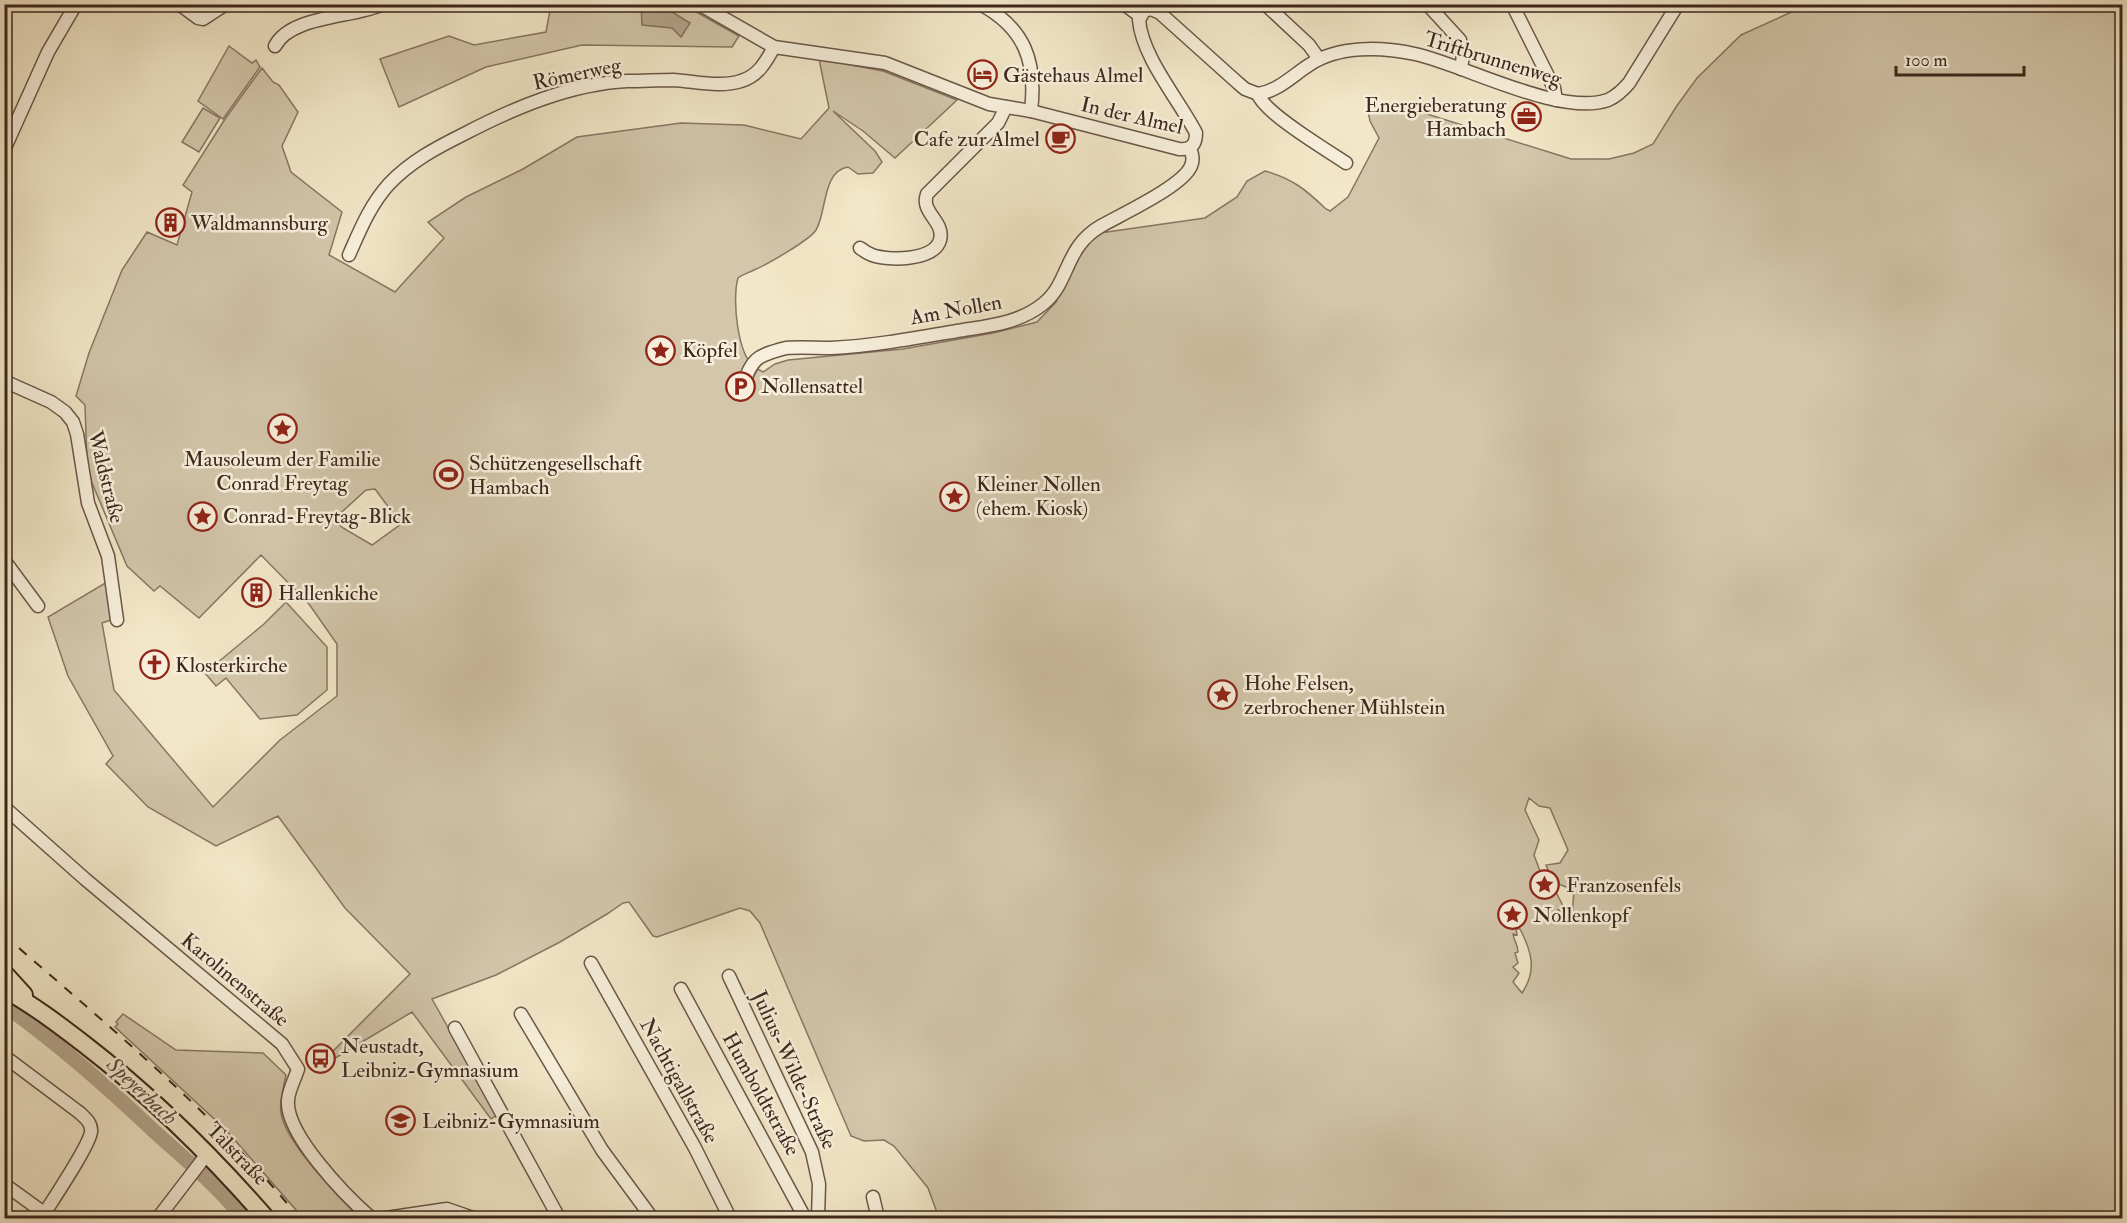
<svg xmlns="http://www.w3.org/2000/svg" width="2127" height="1223" viewBox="0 0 2127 1223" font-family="'IM FELL Double Pica',serif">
<rect width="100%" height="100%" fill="#f2e7c8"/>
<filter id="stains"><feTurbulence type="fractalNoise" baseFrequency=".00333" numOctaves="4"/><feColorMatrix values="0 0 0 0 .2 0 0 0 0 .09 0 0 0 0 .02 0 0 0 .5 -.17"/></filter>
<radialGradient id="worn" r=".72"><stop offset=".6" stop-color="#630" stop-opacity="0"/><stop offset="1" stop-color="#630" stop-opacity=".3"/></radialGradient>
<g fill="#d3c6ab" stroke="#887664" stroke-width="1.5" fill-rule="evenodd">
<path d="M551 5H684L739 36 732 47 582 45 486 67 399 107 380 59 449 36 474 45 546 32Z"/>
<path d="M1807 5H2122V1218H939L928 1188 894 1146 884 1140 864 1141 851 1136 760 923 750 911 740 908 657 937 653 936 629 902 623 903 607 914 560 942 496 975 432 999 497 1115 491 1119 412 1012 332 1060 329 1055 410 974 345 908 278 816 216 846 148 807 106 764 113 756 68 676 48 617 107 582 111 620 102 623 114 690 213 807 280 740 337 696V644L309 604 261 555 199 618 160 586 154 591 127 566 92 483 87 464 85 405 76 396 89 353 122 270 147 232 177 245 192 192 183 185 225 119 262 68 273 82 279 85 298 112 282 146 291 172 342 212 329 255 395 292 444 238 428 222 466 197 523 169 577 137 681 123 744 125 801 139 829 108 819 59 883 71 957 100 895 158 863 131 833 111 875 151 882 162 873 173 858 174 848 167C822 171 827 212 816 230 810 240 766 265 754 270 748 273 743 274 738 278 732 298 737 354 755 368 757 369 761 370 763 372L775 364 788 360 903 349 993 333 1037 322 1056 302 1079 251 1100 233 1205 218 1237 197 1247 181 1265 171C1293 179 1305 189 1326 209L1330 211 1348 197 1379 138 1370 121 1368 111 1374 106 1411 109 1571 159H1609L1634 153 1653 144 1676 107 1697 78 1741 35ZM375 489 401 524 372 545 343 528 333 520 366 490ZM1529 798 1539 806 1550 808 1568 850 1560 863 1546 865 1553 882 1574 890 1572 917 1558 910 1564 908 1557 894 1534 882 1540 871 1534 855 1539 840 1525 810ZM1516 929H1520C1532 952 1537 971 1522 993L1513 982 1519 973 1513 967 1518 963 1515 953 1518 952C1518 945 1514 941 1513 934L1517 935Z"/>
<path d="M229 46 252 63 256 60 260 67 223 119 198 101Z"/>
<path d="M203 108 220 118 199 152 182 142Z"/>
<path d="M286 602 327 647V690L297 715 260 719 226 678 216 686 205 673 264 624Z"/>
<path d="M123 1014 176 1050 263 1053 286 1075C284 1086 279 1102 281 1113 286 1143 338 1196 360 1218H303L226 1130 115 1027 118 1024 116 1022Z"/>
</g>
<path fill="#b4a68e" stroke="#847361" stroke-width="1.5" d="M641 5H661L690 23 681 37 672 28 642 25Z"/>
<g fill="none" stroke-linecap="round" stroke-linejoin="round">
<path stroke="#b4a68e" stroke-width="15" d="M4 1005C58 1043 107 1087 155 1132 185 1159 218 1186 243 1218"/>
<defs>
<g id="minor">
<path d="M179 4 198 18 203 19 226 4"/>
<path d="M699 4 774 47 885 63 989 104 1031 111 1179 149C1191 150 1196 145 1196 133 1179 100 1142 57 1139 20L1144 11 1151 9 1160 13 1238 83 1245 89 1258 94"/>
<path d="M980 4C1025 28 1037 62 1031 111"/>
<path d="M1124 4 1140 16"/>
<path d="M1265 4 1309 45 1319 59"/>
<path d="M1427 4 1460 40 1463 55 1461 69"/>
<path d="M1512 4 1554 88 1556 100"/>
<path d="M275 46C291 15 354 18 383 4"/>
<path d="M1258 94C1278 91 1292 76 1309 65 1339 45 1382 47 1415 54 1465 65 1560 117 1608 100 1617 96 1623 90 1629 83L1678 4"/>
<path d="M1258 94C1264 113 1327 150 1346 163"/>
<path d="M4 150 48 52 76 4"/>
<path d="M860 248C864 251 867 253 872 255 888 261 934 261 940 240 945 221 920 213 927 194L998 123 1006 107"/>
<path d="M349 255C360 230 370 205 389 184 411 161 436 148 464 134 514 108 570 84 627 81 642 81 658 80 673 80 694 81 720 88 741 81 758 76 766 62 774 47"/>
<path d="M4 381 51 402 65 412 73 422 77 434 88 503 108 556 117 620"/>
<path d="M740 392C753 360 751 357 786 348 801 347 816 348 831 348 873 346 916 338 957 331 987 326 1018 324 1043 304 1070 283 1064 247 1101 226 1122 214 1183 186 1191 166 1194 159 1192 154 1190 148"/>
<path d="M4 560 38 606"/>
<path d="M4 807 85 879 282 1044 298 1069C295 1079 289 1089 288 1100 285 1134 346 1196 371 1218"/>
<path d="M591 963 695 1148 730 1218"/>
<path d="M729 976 812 1152 819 1184 818 1218"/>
<path d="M681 989 805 1218"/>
<path d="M521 1014 602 1150 652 1218"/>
<path d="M455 1028 559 1218"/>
<path d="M4 1056 80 1113C85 1118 92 1123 91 1132 89 1146 54 1198 44 1214"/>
<path d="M4 1184 51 1218"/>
<path d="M873 1197 878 1218"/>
<path d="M158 1218 207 1154"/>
<path d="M386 1218 447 1209 473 1218"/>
</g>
<g id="major">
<path d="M4 973 24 995"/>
<path d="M4 989C33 1005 58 1024 84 1044 150 1095 211 1155 266 1218"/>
</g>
</defs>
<use href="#minor" stroke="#6a5748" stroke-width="15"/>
<use href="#major" stroke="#3d271d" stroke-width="20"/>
<use href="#minor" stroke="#f7efdb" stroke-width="12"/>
<use href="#major" stroke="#f2e7c8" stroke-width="16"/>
<path stroke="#3d271d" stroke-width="2" stroke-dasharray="10 10" stroke-linecap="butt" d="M4 935C107 1025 214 1112 299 1218"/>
</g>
<defs>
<symbol id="hotel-ring" viewBox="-11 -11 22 22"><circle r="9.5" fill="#f7efdb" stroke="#8f2418" stroke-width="1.5"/><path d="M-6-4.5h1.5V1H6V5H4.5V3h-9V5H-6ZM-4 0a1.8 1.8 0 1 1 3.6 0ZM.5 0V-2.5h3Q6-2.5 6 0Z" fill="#8f2418"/></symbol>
<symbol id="office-ring" viewBox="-11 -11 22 22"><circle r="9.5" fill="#f7efdb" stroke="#8f2418" stroke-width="1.5"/><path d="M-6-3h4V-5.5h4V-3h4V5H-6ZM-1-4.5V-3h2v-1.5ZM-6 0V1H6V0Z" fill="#8f2418"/></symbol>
<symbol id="cafe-ring" viewBox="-11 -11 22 22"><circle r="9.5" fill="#f7efdb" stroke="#8f2418" stroke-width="1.5"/><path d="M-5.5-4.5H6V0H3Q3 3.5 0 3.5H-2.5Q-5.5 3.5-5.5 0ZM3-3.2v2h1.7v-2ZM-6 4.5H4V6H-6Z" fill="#8f2418"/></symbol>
<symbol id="building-ring" viewBox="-11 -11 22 22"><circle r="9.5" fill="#f7efdb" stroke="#8f2418" stroke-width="1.5"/><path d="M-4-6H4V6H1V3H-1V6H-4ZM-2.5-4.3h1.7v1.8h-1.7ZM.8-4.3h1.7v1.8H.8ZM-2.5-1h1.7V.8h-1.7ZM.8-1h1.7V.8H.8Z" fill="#8f2418"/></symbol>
<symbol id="sight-ring" viewBox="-11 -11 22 22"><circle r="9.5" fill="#f7efdb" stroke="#8f2418" stroke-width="1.5"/><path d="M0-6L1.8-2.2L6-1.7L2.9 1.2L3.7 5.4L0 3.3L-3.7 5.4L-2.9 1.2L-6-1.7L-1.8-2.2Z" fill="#8f2418"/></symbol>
<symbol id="parking-ring" viewBox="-11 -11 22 22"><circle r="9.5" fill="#f7efdb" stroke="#8f2418" stroke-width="1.5"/><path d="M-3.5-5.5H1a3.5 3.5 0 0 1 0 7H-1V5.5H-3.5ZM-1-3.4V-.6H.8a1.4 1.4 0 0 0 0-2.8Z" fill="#8f2418"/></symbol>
<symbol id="stadium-ring" viewBox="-11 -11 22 22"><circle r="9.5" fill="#f7efdb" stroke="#8f2418" stroke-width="1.5"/><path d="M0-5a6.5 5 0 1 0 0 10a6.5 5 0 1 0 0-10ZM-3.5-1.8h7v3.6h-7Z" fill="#8f2418"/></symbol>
<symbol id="church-ring" viewBox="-11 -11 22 22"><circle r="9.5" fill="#f7efdb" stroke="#8f2418" stroke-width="1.5"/><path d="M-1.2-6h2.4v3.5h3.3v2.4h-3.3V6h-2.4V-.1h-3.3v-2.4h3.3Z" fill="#8f2418"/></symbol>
<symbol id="bus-ring" viewBox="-11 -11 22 22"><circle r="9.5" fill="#f7efdb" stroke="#8f2418" stroke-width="1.5"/><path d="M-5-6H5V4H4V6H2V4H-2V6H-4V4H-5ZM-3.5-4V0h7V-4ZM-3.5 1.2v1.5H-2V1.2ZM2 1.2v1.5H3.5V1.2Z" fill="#8f2418"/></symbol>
<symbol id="school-ring" viewBox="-11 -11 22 22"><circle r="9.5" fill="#f7efdb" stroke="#8f2418" stroke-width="1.5"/><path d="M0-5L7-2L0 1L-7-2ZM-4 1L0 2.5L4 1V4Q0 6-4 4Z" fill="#8f2418"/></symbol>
</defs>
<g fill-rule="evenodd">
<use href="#hotel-ring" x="966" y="58" width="33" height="33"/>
<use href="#office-ring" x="1510" y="100" width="33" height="33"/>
<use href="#cafe-ring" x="1044" y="122" width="33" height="33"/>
<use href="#building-ring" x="154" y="206" width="33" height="33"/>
<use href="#sight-ring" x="644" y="334" width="33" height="33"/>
<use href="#parking-ring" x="724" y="370" width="33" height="33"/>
<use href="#sight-ring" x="266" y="412" width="33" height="33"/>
<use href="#stadium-ring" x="432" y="458" width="33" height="33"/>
<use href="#sight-ring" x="938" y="480" width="33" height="33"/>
<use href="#sight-ring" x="186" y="500" width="33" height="33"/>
<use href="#building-ring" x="240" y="576" width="33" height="33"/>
<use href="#church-ring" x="138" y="648" width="33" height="33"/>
<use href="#sight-ring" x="1206" y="678" width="33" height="33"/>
<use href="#sight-ring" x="1528" y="868" width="33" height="33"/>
<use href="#sight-ring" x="1496" y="898" width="33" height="33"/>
<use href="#bus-ring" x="304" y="1042" width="33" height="33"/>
<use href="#school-ring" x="384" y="1104" width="33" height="33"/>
</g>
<g text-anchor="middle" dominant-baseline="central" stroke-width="5" stroke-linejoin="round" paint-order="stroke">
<g font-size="21" fill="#3d271d" stroke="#f7efdb">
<text transform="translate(1493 59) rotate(17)">Triftbrunnenweg</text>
<text transform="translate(577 74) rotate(-12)">Römerweg</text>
<text transform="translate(1132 116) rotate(13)">In der Almel</text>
<text transform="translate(956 310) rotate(-10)">Am Nollen</text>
<text transform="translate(106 477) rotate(76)">Waldstraße</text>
<text transform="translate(235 980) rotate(40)">Karolinenstraße</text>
<text transform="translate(794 1070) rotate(65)">Julius-Wilde-Straße</text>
<text transform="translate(679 1081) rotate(61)">Nachtigallstraße</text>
<text transform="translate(761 1094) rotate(61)">Humboldtstraße</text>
<text transform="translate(237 1154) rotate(46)">Talstraße</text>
</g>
<g font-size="21" fill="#3d271d" stroke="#f7efdb" text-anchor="start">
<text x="1003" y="75">Gästehaus Almel</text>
<text x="1506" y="105" text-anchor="end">Energieberatung<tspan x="1506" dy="24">Hambach</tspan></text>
<text x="1040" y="139" text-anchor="end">Cafe zur Almel</text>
<text x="191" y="223">Waldmannsburg</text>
<text x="682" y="350">Köpfel</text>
<text x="761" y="386">Nollensattel</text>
<text x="282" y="459" text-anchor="middle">Mausoleum der Familie<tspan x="282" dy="24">Conrad Freytag</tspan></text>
<text x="469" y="463">Schützengesellschaft<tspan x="469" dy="24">Hambach</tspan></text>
<text x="976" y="484">Kleiner Nollen<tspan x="976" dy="24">(ehem. Kiosk)</tspan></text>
<text x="223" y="516">Conrad-Freytag-Blick</text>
<text x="278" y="593">Hallenkiche</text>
<text x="175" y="665">Klosterkirche</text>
<text x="1244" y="683">Hohe Felsen,<tspan x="1244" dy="24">zerbrochener Mühlstein</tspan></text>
<text x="1566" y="885">Franzosenfels</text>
<text x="1533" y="915">Nollenkopf</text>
<text x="341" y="1046">Neustadt,<tspan x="341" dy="24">Leibniz-Gymnasium</tspan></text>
<text x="422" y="1121">Leibniz-Gymnasium</text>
</g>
<g font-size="22" font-style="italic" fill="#614d3f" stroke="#f7efdb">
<text transform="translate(142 1091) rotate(43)">Speyerbach</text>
</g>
</g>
<rect width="2127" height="1223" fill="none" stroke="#f2e7c8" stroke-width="24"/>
<rect x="6" y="6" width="2115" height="1211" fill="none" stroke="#3d271d" stroke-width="3"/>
<rect x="12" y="12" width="2103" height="1199" fill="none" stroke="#3d271d" stroke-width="1.5"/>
<path d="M1896 66v9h128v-9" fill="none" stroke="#3d271d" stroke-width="3"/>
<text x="1905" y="66" font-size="18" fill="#3d271d" stroke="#f7efdb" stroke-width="4.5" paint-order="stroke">100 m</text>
<rect width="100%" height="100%" filter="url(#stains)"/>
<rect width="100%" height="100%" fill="url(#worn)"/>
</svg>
